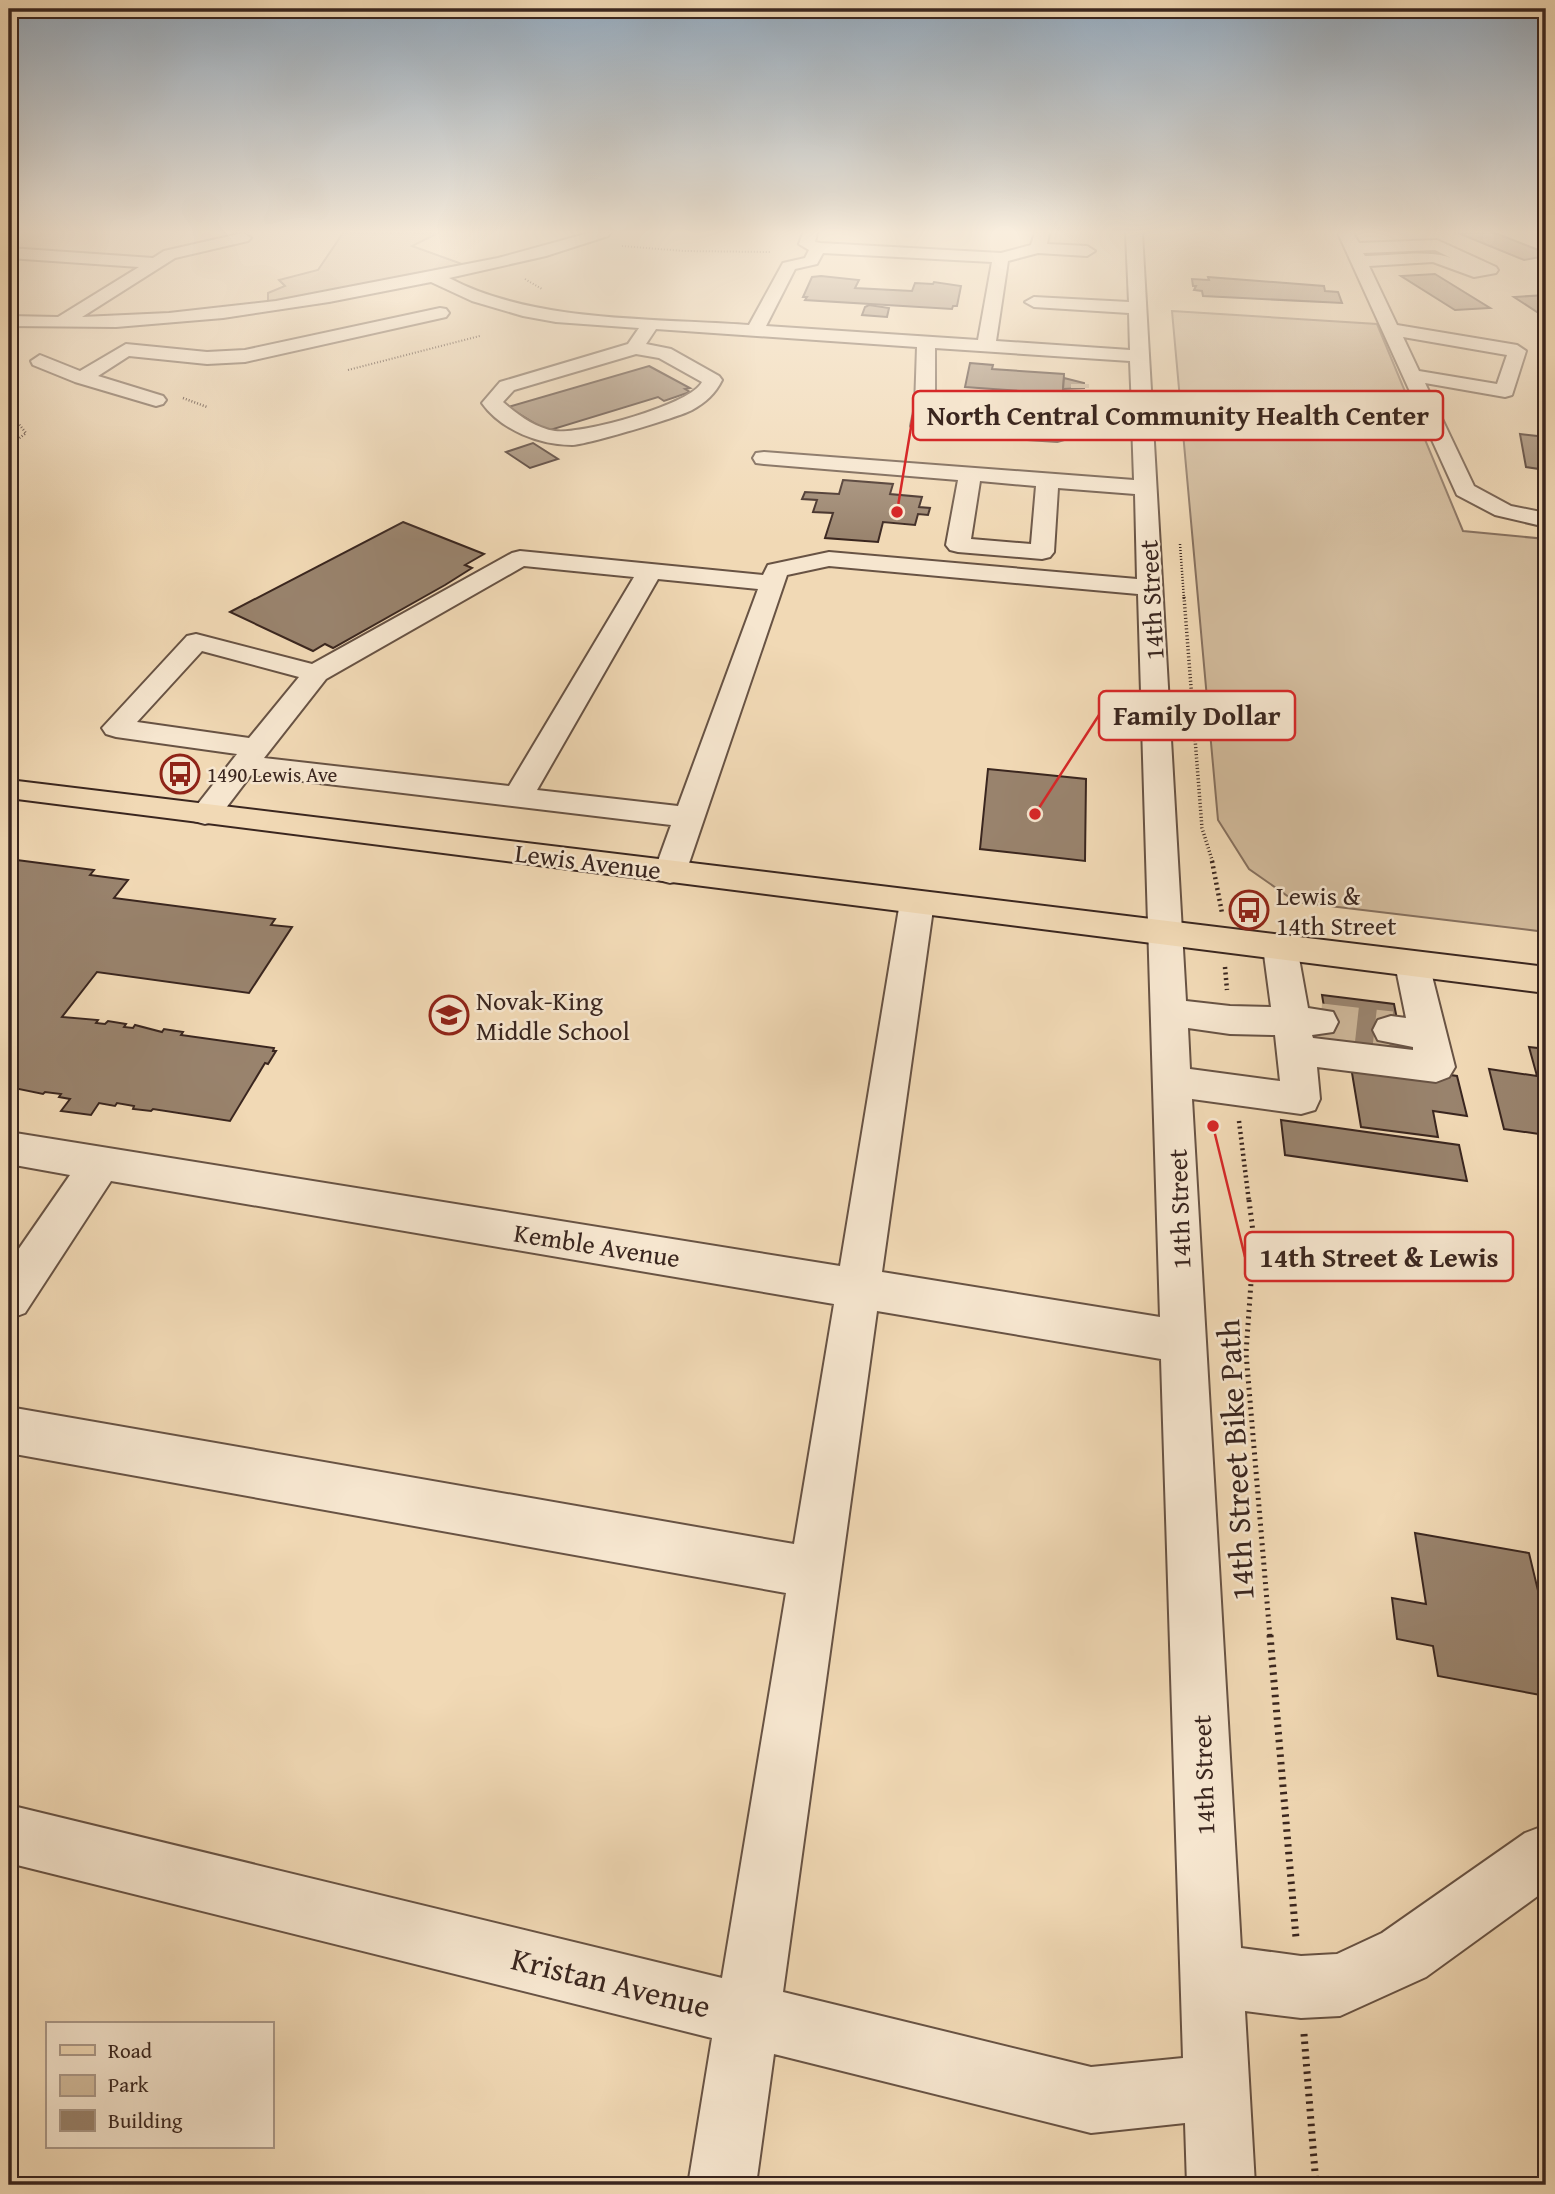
<svg xmlns="http://www.w3.org/2000/svg" width="1555" height="2194" viewBox="0 0 1555 2194" font-family="'Gentium Book Plus',serif">
<rect width="100%" height="100%" fill="#f1d9b5"/>
<filter id="stains"><feTurbulence type="fractalNoise" baseFrequency=".00286" numOctaves="4"/><feColorMatrix values="0 0 0 0 .2 0 0 0 0 .09 0 0 0 0 .02 0 0 0 .5 -.17"/></filter>
<radialGradient id="worn" r=".72"><stop offset=".6" stop-color="#630" stop-opacity="0"/><stop offset="1" stop-color="#630" stop-opacity=".3"/></radialGradient>
<g fill="#d2bb9c" stroke="#86705e" stroke-width="2">
<path d="M343 233H438L412 246 462 264 268 304V293L285 286 279 280 318 270Z"/>
<path d="M1172 311 1377 324 1463 531 1546 539V932L1296 902 1249 869 1218 820Z"/>
</g>
<g fill="#99836d" stroke="#3a261f" stroke-width="2">
<path d="M1458 233H1495L1546 253V256L1524 260Z"/>
<path d="M1435 274 1490 308 1455 310 1401 276Z"/>
<path d="M821 276 859 280 855 288 912 291 915 283 933 284 934 282 961 286 957 306H953L952 309 805 300 807 297H803L812 277Z"/>
<path d="M1208 277 1324 286 1325 291 1338 292 1342 303 1203 296 1202 291 1194 290 1196 286H1193L1192 279 1209 280Z"/>
<path d="M1546 295V318L1514 297Z"/>
<path d="M869 305 889 308 887 317 862 315 865 307Z"/>
<path d="M970 363 993 365 992 369 1064 374 1063 394 965 387Z"/>
<path d="M649 366 690 388 685 389 690 392 664 401 658 397 547 431 508 407Z"/>
<path d="M1064 378 1084 383V388L1063 389Z"/>
<path d="M1520 434 1546 437V470L1526 467Z"/>
<path d="M533 443 558 459 530 468 506 452Z"/>
<path d="M843 480 893 484 890 494 922 497 919 507 930 508 928 515 918 514 915 525 883 522 878 542 825 538 833 513 813 512 817 500 802 499 805 492 839 494Z"/>
<path d="M403 522 484 554 465 565 472 568 445 585 333 648 325 644 313 651 230 612Z"/>
<path d="M988 769 1086 779 1085 861 980 849Z"/>
<path d="M9 859 94 870 90 875 128 880 114 898 275 919 271 925 292 927 249 993 97 972 62 1017 98 1020 96 1023 105 1024 108 1021 126 1024 124 1027 133 1028 135 1025 162 1032 164 1029 183 1032 181 1035 274 1048 273 1051H276L268 1064 265 1063 230 1121 153 1109 151 1111 133 1109 134 1106 117 1103 115 1106 99 1103 91 1115 61 1111 70 1099 59 1097 61 1094 45 1092 43 1094 9 1087Z"/>
<path d="M1322 995 1394 1004 1405 1060 1331 1049Z"/>
<path d="M1529 1047 1546 1049V1135L1504 1129 1489 1069 1537 1076Z"/>
<path d="M1350 1061 1457 1076 1467 1116 1433 1111 1438 1137 1361 1127Z"/>
<path d="M1281 1120 1459 1145 1467 1181 1285 1155Z"/>
<path d="M1415 1533 1529 1553 1546 1624V1696L1438 1676 1433 1646 1397 1639 1392 1598 1426 1604Z"/>
</g>
<g fill="none" stroke-linecap="round" stroke-linejoin="round">
<path stroke="#ccb597" stroke-width="18" stroke-dasharray="18 9" stroke-linecap="butt" d="M1080 384V388"/>
<path stroke="#ccb597" stroke-width="37" stroke-dasharray="37 18" stroke-linecap="butt" d="M1320 1022 1391 1030"/>
<defs>
<g id="minor">
<path d="M243 233 251 238 248 241 175 258 82 317 169 313 276 301 498 258 589 233H610L608 236 546 256 449 278C534 323 654 318 749 325L783 263 805 258 809 250 799 244 803 233H817L815 242 820 243 1001 253 1031 245 1035 233H1049L1047 244 1087 246 1095 251 1087 256 1038 253 1008 261 996 341 1130 350 1129 313 1034 307 1025 302 1034 297 1129 302 1126 233H1142L1186 1001 1230 1006 1271 1007 1263 947 1268 938 1280 935 1292 938 1297 947 1308 1008 1333 1012 1338 1022 1333 1032 1312 1035 1313 1038 1413 1050V1047L1378 1040 1373 1030 1378 1020 1391 1016 1406 1018 1395 964 1400 955 1412 952 1424 955 1429 964 1455 1067 1449 1077 1436 1082 1317 1067 1320 1099 1315 1110 1301 1114 1192 1099 1241 1948 1301 1956 1337 1954 1382 1933 1525 1833 1546 1825V1890L1426 1977 1340 2016 1301 2018 1245 2011 1255 2185H1187L1185 2123 1091 2133 774 2054 756 2185H688L712 2038 9 1863V1805L722 1978 786 1593 9 1453V1407L794 1544 834 1304 111 1181 25 1313 9 1319V1263L70 1175 9 1164V1132L840 1266 900 902 905 894 917 891 929 894 934 902 882 1272 1160 1317 1138 594 829 566 787 575 686 872 681 880 670 883 659 880 654 872 671 825 251 775 216 821 205 824 194 821 190 814 237 754 116 737 106 734 102 728 187 636 196 634 312 664 512 553 520 551 763 575 768 565 829 552 1137 579 1135 494 1058 488 1054 552 1050 557 1042 559 958 552 950 550 946 545 958 480 764 464 756 463 753 458 756 453 764 452 1134 480 1132 422 1068 419 1067 435 1064 439 1057 441 921 432 914 430 911 426 915 407 917 347 656 329 646 344 671 349 719 376 722 380C715 394 706 402 692 410 679 417 586 445 572 445 540 445 501 430 482 403L500 382 628 344 639 328 556 322 523 316 472 301 431 282 329 302 223 318 116 327 9 326V316L58 317 139 267 9 258V248L153 258 164 251ZM823 253 992 262 978 340 766 326 795 269 817 264ZM935 348 1130 361 1132 410 935 402ZM636 354 659 358 702 382C691 405 580 435 555 431 535 428 518 415 503 402L514 390ZM934 413 1048 420 1047 428 932 421ZM980 481 1036 486 1031 544 971 539ZM524 566 634 577 509 786 264 758 326 679ZM658 579 758 589 678 806 537 790ZM202 651 299 677 249 738 137 722ZM1188 1028 1230 1034 1275 1035 1280 1081 1190 1069ZM877 1311 1161 1359 1183 2058 1091 2067 783 1992Z"/>
<path d="M1338 233H1353L1359 243 1437 240 1496 267 1498 270 1496 273 1474 277 1433 262 1369 266 1397 325 1517 345 1526 351 1512 395 1505 397 1425 383 1474 486 1511 506 1546 513V527L1495 515 1457 495ZM1435 250 1451 258C1428 249 1391 256 1365 256L1363 253ZM1403 337 1507 355 1497 384 1419 371Z"/>
<path d="M440 308 446 309 449 313 446 317 245 362 207 364 129 356 98 376 163 396 166 400 163 404 156 406 75 382 33 365 31 361 40 355 80 371 126 344 207 352 245 350Z"/>
</g>
<path id="major" d="M9 780 1546 967V993L9 798Z"/>
</defs>
<use href="#minor" stroke="#685344" stroke-width="4"/>
<use href="#major" stroke="#3a261f" stroke-width="4"/>
<g stroke="#3a261f" stroke-width="2" stroke-dasharray="1 2" stroke-linecap="butt">
<path d="M622 246 684 251 770 252"/>
<path d="M525 279 542 289"/>
<path d="M348 370 480 336"/>
</g>
<g stroke="#3a261f" stroke-width="2.5" stroke-dasharray="1 2" stroke-linecap="butt">
<path d="M183 398 207 407"/>
<path d="M9 419 18 423 26 433 9 446"/>
<path d="M1180 544 1184 599"/>
</g>
<path stroke="#3a261f" stroke-width="3.5" stroke-dasharray="1 2.5" stroke-linecap="butt" d="M1184 597 1202 828 1213 863"/>
<g stroke="#3a261f" stroke-width="4.5" stroke-dasharray="2 3.5" stroke-linecap="butt">
<path d="M1212 861 1222 913"/>
<path d="M1225 967 1227 990"/>
<path d="M1239 1121 1249 1202"/>
</g>
<path stroke="#3a261f" stroke-width="5" stroke-dasharray="2 4.5" stroke-linecap="butt" d="M1249 1200 1254 1240 1246 1353 1270 1637"/>
<g stroke="#3a261f" stroke-width="7" stroke-dasharray="2.5 5" stroke-linecap="butt">
<path d="M1270 1635 1296 1938"/>
<path d="M1304 2034 1316 2185"/>
</g>
<use href="#minor" fill="#f6e6cf" fill-rule="evenodd"/>
<use href="#major" fill="#f1d9b5" fill-rule="evenodd"/>
</g>
<linearGradient id="sky" x2="0" y2="1"><stop stop-color="#93aabf"/><stop offset="0.43" stop-color="#f9eede"/><stop offset="1" stop-color="#f9eede" stop-opacity="0"/></linearGradient>
<rect width="1555" height="540" fill="url(#sky)"/>
<defs>
<symbol id="bus-ring" viewBox="-11 -11 22 22"><circle r="9.5" fill="#f6e6cf" stroke="#8f2418" stroke-width="1.5"/><path d="M-5-6H5V4H4V6H2V4H-2V6H-4V4H-5ZM-3.5-4V0h7V-4ZM-3.5 1.2v1.5H-2V1.2ZM2 1.2v1.5H3.5V1.2Z" fill="#8f2418"/></symbol>
<symbol id="school-ring" viewBox="-11 -11 22 22"><circle r="9.5" fill="#f6e6cf" stroke="#8f2418" stroke-width="1.5"/><path d="M0-5L7-2L0 1L-7-2ZM-4 1L0 2.5L4 1V4Q0 6-4 4Z" fill="#8f2418"/></symbol>
</defs>
<g fill-rule="evenodd">
<use href="#bus-ring" x="158" y="752" width="44" height="44"/>
<use href="#bus-ring" x="1227" y="888" width="44" height="44"/>
<use href="#school-ring" x="427" y="993" width="44" height="44"/>
</g>
<g text-anchor="middle" dominant-baseline="central" stroke-width="5" stroke-linejoin="round" paint-order="stroke">
<g font-size="21" fill="#3a261f" stroke="#f6e6cf" text-anchor="start">
<text x="207" y="774">1490 Lewis Ave</text>
</g>
<g font-size="26" fill="#3a261f" stroke="#f6e6cf">
<text transform="translate(1151 600) rotate(-93)">14th Street</text>
<text transform="translate(588 861) rotate(7)">Lewis Avenue</text>
<text transform="translate(1179 1209) rotate(-92)">14th Street</text>
<text transform="translate(597 1245) rotate(9)">Kemble Avenue</text>
<text transform="translate(1203 1775) rotate(-92)">14th Street</text>
</g>
<g font-size="26" fill="#3a261f" stroke="#f6e6cf" text-anchor="start">
<text x="1276" y="895">Lewis &amp;<tspan x="1276" dy="30">14th Street</tspan></text>
<text x="476" y="1000">Novak-King<tspan x="476" dy="30">Middle School</tspan></text>
</g>
<g font-size="32" fill="#3a261f" stroke="#f6e6cf">
<text transform="translate(1235 1460) rotate(-93)">14th Street Bike Path</text>
<text transform="translate(611 1982) rotate(14)">Kristan Avenue</text>
</g>
</g>
<path fill="none" stroke="#d62828" stroke-width="2.5" d="M897 512L913 415M1035 814L1099 715M1213 1126L1245 1257"/>
<g fill="#d62828" stroke="#f6e6cf" stroke-width="2.5">
<circle cx="897" cy="512" r="7"/>
<circle cx="1035" cy="814" r="7"/>
<circle cx="1213" cy="1126" r="7"/>
</g>
<g fill="#f6e6cf" stroke="#d62828" stroke-width="2.5">
<rect x="913" y="391" width="530" height="49" rx="7"/>
<rect x="1099" y="691" width="196" height="49" rx="7"/>
<rect x="1245" y="1232" width="268" height="49" rx="7"/>
</g>
<g font-size="28" text-anchor="middle" font-weight="bold" fill="#3a261f">
<text x="1178" y="425">North Central Community Health Center</text>
<text x="1197" y="725">Family Dollar</text>
<text x="1379" y="1267">14th Street &amp; Lewis</text>
</g>
<rect width="1555" height="2194" fill="none" stroke="#f1d9b5" stroke-width="35"/>
<rect x="10" y="10" width="1534" height="2173" fill="none" stroke="#3a261f" stroke-width="3.5"/>
<rect x="18" y="18" width="1520" height="2159" fill="none" stroke="#3a261f" stroke-width="2"/>
<rect x="46" y="2022" width="228" height="126" fill="#f6e6cf" stroke="#ab9989" stroke-width="2"/>
<rect x="60" y="2045" width="35" height="10" fill="#f1d9b5" stroke="#ab9989" stroke-width="2"/>
<text x="108" y="2058" font-size="21" fill="#3a261f">Road</text>
<rect x="60" y="2075" width="35" height="21" fill="#d2bb9c" stroke="#ab9989" stroke-width="2"/>
<text x="108" y="2092" font-size="21" fill="#3a261f">Park</text>
<rect x="60" y="2110" width="35" height="21" fill="#99836d" stroke="#ab9989" stroke-width="2"/>
<text x="108" y="2128" font-size="21" fill="#3a261f">Building</text>
<rect width="100%" height="100%" filter="url(#stains)"/>
<rect width="100%" height="100%" fill="url(#worn)"/>
</svg>
